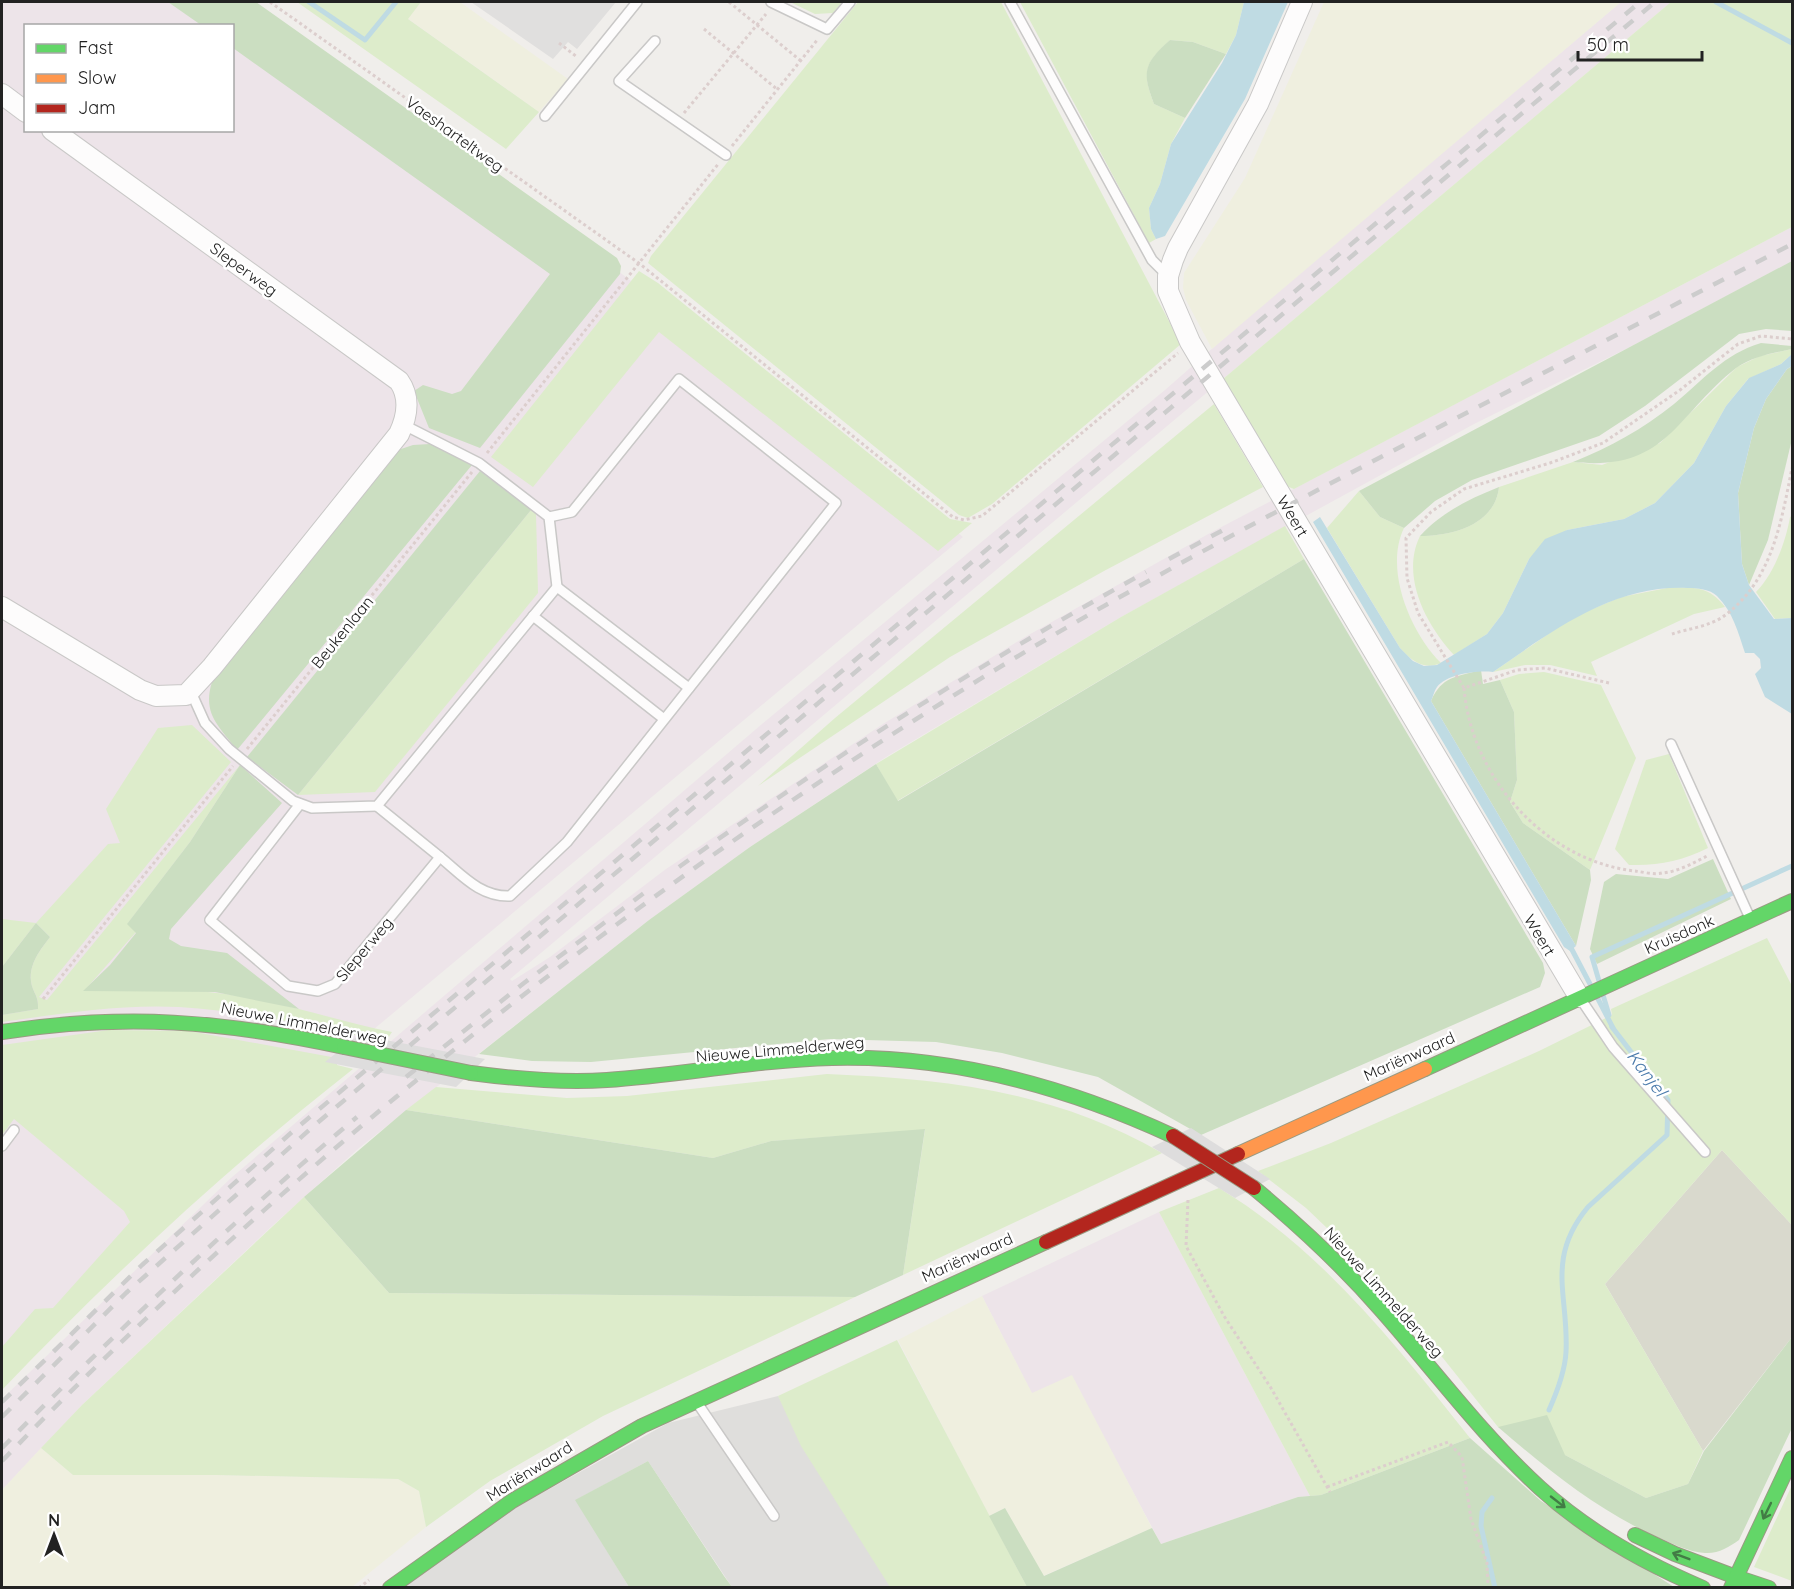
<svg xmlns="http://www.w3.org/2000/svg" width="1794" height="1589" viewBox="0 0 1794 1589" font-family="Quicksand,sans-serif">
<rect width="100%" height="100%" fill="#f0eeeb"/>
<path fill="#dfdedc" d="M778 1396 892 1587H732L648 1461 576 1500 629 1587 394 1588 436 1552 668 1423Z"/>
<g fill="#ede4e9" fill-rule="evenodd">
<path d="M2 2H252L609 264 963 537 161 1207 2 1380ZM26 26H232V130H26Z"/>
<path d="M1621 2H1671L510 979 512 981 550 957 666 869 883 724 1025 637 1210 533 1792 227V261L1634 345 1474 424 1121 617 886 757 750 847 649 920 359 1148 271 1227 82 1405 2 1490V1399L231 1178 762 724 1165 390 1263 304Z"/>
<path d="M1159 1212 1310 1496 1298 1497 1161 1544 1071 1376 1032 1394 982 1296Z"/>
</g>
<path fill="#d9d9cd" d="M1722 1150 1792 1225V1337L1703 1451 1605 1284Z"/>
<g fill="#efefdf">
<path d="M421 2H460L568 79 539 112 407 18Z"/>
<path d="M1324 2H1621L1212 349 1186 300 1183 288 1184 273 1245 178Z"/>
<path d="M982 1296 1032 1393 1072 1375 1152 1528 1043 1576 1005 1508 989 1516 898 1340Z"/>
<path d="M41 1448 73 1475H216L398 1479 419 1491 426 1527 352 1587H2V1490Z"/>
</g>
<g fill="#ddeccb">
<path d="M297 2H421L408 19 539 112 506 149Z"/>
<path d="M790 2H842L833 13 815 14Z"/>
<path d="M858 2H1001L1181 344 992 504 968 518 959 515 648 263 651 256Z"/>
<path d="M1020 2H1244L1236 35 1226 54 1193 42 1170 40C1144 64 1142 71 1154 104L1185 118 1171 144 1160 184 1149 208 1151 229 1156 239 1149 243Z"/>
<path d="M1671 2H1792V227L1294 489 1284 485 1223 379Z"/>
<path d="M639 271 658 283 950 519 972 523 938 551 659 332 533 487 491 457Z"/>
<path d="M1792 349V354L1781 364 1748 379 1726 406 1694 463 1655 503 1624 519 1567 530 1529 559 1503 613 1487 634 1454 655C1427 626 1400 577 1420 536 1452 536 1495 525 1499 487L1573 462 1602 465 1660 443 1737 367 1760 356Z"/>
<path d="M1214 404 1263 487 1104 571 950 657 758 786 835 718Z"/>
<path d="M1359 491 1380 517 1404 528C1384 569 1410 632 1441 663 1423 671 1411 660 1400 648L1327 528Z"/>
<path d="M531 510 536 514 538 593 375 792 298 795Z"/>
<path d="M1792 516V618L1775 619 1756 592C1774 574 1786 541 1790 517Z"/>
<path d="M1285 526 1304 559 897 801 876 764 1121 617Z"/>
<path d="M1672 587C1696 588 1709 586 1725 607L1694 614 1591 662 1597 676 1550 665H1525L1493 672 1573 617 1621 597Z"/>
<path d="M1544 672 1601 685 1636 758 1590 870 1523 823 1510 802 1517 780 1514 712 1500 680 1519 674Z"/>
<path d="M192 725 231 762 39 997 47 1000 240 765 190 842 128 923 136 932 84 991C128 991 174 987 217 993 277 1000 333 1020 392 1032L386 1041C318 1028 249 1011 179 1007 119 1004 60 1014 2 1022V1015L38 1009C39 995 32 992 31 981 29 964 40 950 50 937L36 923 2 967V919L36 923 108 844 120 843 106 809 158 728Z"/>
<path d="M1669 754 1708 848C1681 861 1659 866 1629 865L1615 849 1646 760Z"/>
<path d="M1767 938 1792 986V1225L1722 1150 1605 1284 1703 1451 1688 1484 1646 1498 1565 1455 1498 1427 1411 1318 1349 1249 1306 1208 1258 1171 1331 1143 1539 1051 1612 1015 1611 1009Z"/>
<path d="M109 1030 189 1031 337 1058V1065L353 1069C228 1167 111 1276 2 1390V1347L35 1309 53 1308 130 1222 124 1211 14 1119 2 1135V1045Z"/>
<path d="M827 1074C948 1079 1055 1091 1162 1153L903 1275 925 1130 771 1141 713 1158 406 1110 436 1087 567 1098 627 1096Z"/>
<path d="M1219 1188C1323 1251 1395 1344 1470 1438L1321 1495 1310 1496 1159 1212Z"/>
<path d="M304 1197 389 1293 855 1297 603 1416 490 1481 426 1527 419 1491 398 1479 216 1475H73L41 1448 82 1405Z"/>
<path d="M897 1340 1027 1587H890L801 1446 778 1396Z"/>
<path d="M1792 1485V1581L1754 1567Z"/>
</g>
<g fill="#cbdec1">
<path d="M168 2H256L617 258 621 266 620 274 480 448 429 428 414 391 423 385 452 394 461 391 550 274 233 48 232 26 201 25Z"/>
<path d="M1170 40 1193 42 1226 54 1185 118 1154 104C1142 72 1143 64 1170 40Z"/>
<path d="M1792 261V331L1766 329 1739 334 1645 406 1599 436 1472 480 1435 501 1404 528 1380 517 1359 491Z"/>
<path d="M1761 343 1792 346V349C1773 353 1753 356 1736 368 1675 416 1667 472 1573 462 1610 447 1643 429 1674 404 1703 380 1724 354 1761 343Z"/>
<path d="M1792 366V439L1768 540 1749 585 1742 564 1738 493 1754 428 1766 399 1787 369Z"/>
<path d="M430 444 472 465 237 750C219 726 202 714 212 682L398 450 413 445Z"/>
<path d="M480 471 531 510 298 795 247 757Z"/>
<path d="M1499 487C1495 525 1452 536 1420 536 1442 512 1469 499 1499 487Z"/>
<path d="M1304 559 1543 963 1545 973 1540 987 1201 1135 1098 1077 1002 1053 936 1042 830 1039 591 1062 532 1061 479 1054 649 920 750 847 876 764 898 801Z"/>
<path d="M1481 670 1483 684 1500 680 1514 712 1517 780 1510 802 1523 823 1590 870 1591 880 1576 946 1431 701C1442 676 1456 677 1481 670Z"/>
<path d="M240 765 282 803 171 929 169 939 181 946 227 953 299 1009 215 992 83 991 110 965 136 933 127 924 190 842Z"/>
<path d="M1713 859 1731 899 1597 964 1590 949 1604 882 1616 874 1668 879Z"/>
<path d="M36 923 50 937C40 950 29 964 31 981 32 992 39 995 38 1009L2 1015V967Z"/>
<path d="M406 1110 713 1158 771 1141 925 1129 903 1275 855 1297 389 1293 304 1197Z"/>
<path d="M1792 1337V1428L1739 1540C1729 1547 1718 1554 1705 1553 1688 1552 1672 1543 1657 1537 1597 1510 1548 1470 1498 1427L1547 1415 1565 1455 1646 1498 1688 1484 1704 1451Z"/>
<path d="M1470 1438 1541 1501 1674 1587H1027L989 1516 1005 1508 1044 1576 1152 1528 1161 1544 1298 1497 1321 1495Z"/>
<path d="M648 1461 724 1576 732 1587H629L575 1500Z"/>
</g>
<path fill="#e0dfde" d="M471 2H616L577 49 568 42 553 59Z"/>
<g fill="#bfdbe3">
<path d="M1244 2H1288L1245 99 1165 236 1156 239 1151 229 1149 208 1160 184 1171 144 1222 63 1236 35Z"/>
<path d="M1792 354V366L1787 369 1766 399 1754 428 1738 493 1742 564 1749 585 1774 619 1792 618V714L1765 697 1755 674 1761 668 1760 659 1754 653H1745C1738 632 1733 612 1717 596 1710 589 1697 588 1687 588 1612 585 1551 632 1493 672 1477 670 1447 674 1437 687 1434 691 1433 697 1431 701L1576 946 1570 951 1564 947 1313 522 1320 517 1400 648 1413 661 1424 666 1437 665 1487 634 1503 613 1529 559 1545 539 1567 530 1624 519 1655 503 1694 463 1726 406 1749 378 1781 364Z"/>
</g>
<g fill="#dedddd">
<path d="M359 1035 485 1059 456 1087 325 1062Z"/>
<path d="M1191 1128 1270 1179 1235 1198 1152 1147Z"/>
</g>
<g fill="none" stroke-linecap="round" stroke-linejoin="round">
<g stroke="#bfdbe3" stroke-width="5">
<path d="M309 2 365 40 396 2"/>
<path d="M1716 2 1792 43"/>
<path d="M1569 944 1590 984"/>
<path d="M1599 981 1592 957 1792 866"/>
<path d="M1603 995 1609 1015"/>
<path d="M1597 997 1613 1028"/>
<path d="M1549 1410C1557 1392 1565 1372 1566 1352 1569 1296 1545 1259 1588 1207L1667 1135 1668 1100 1612 1027"/>
<path d="M1492 1498 1482 1512 1481 1526 1495 1588"/>
</g>
<defs>
<g id="lane">
<path d="M771 2 827 29 850 2"/>
<path d="M1010 2 1152 260 1168 276"/>
<path d="M655 41 619 81 726 155"/>
<path d="M545 116 637 2"/>
<path d="M557 587 689 688"/>
<path d="M533 616 664 719"/>
<path d="M191 692 205 723 229 749 293 801 312 808 377 806 557 587 549 517 479 463 404 425"/>
<path d="M1671 744 1749 916"/>
<path d="M300 804 210 920 288 986 318 991 335 984 440 857 377 806"/>
<path d="M440 857C462 875 480 897 510 896L567 842 836 503 679 379 572 512 549 517"/>
<path d="M1582 1001 1613 1047 1705 1152"/>
<path d="M2 1146 14 1130"/>
<path d="M698 1404 774 1516"/>
</g>
<g id="street">
<path d="M1302 2 1258 104 1178 248 1173 260 1168 276V291L1190 342 1579 997"/>
<path d="M2 94 26 112"/>
<path d="M2 607 140 690 156 696 186 695 212 667 399 434C407 417 411 398 399 381L52 130"/>
</g>
<g id="fast">
<path d="M2 1032C125 1013 223 1021 344 1047"/>
<path d="M1425 1069 1792 901"/>
<path d="M471 1073C516 1079 561 1083 607 1080 682 1075 756 1060 832 1058 952 1055 1065 1086 1173 1136"/>
<path d="M1254 1188C1300 1226 1343 1266 1382 1311 1434 1370 1482 1435 1540 1488 1587 1531 1644 1563 1703 1588"/>
<path d="M1635 1535 1675 1554 1736 1577"/>
<path d="M1736 1577 1769 1588"/>
<path d="M390 1588 512 1501 642 1426 1046 1242"/>
<path d="M1731 1588 1792 1458"/>
</g>
<path id="slow" d="M1238 1154 1425 1069"/>
<path id="jam" d="M1046 1242 1238 1154"/>
</defs>
<use href="#lane" stroke="#c9c8c7" stroke-width="12"/>
<use href="#street" stroke="#c9c8c7" stroke-width="22"/>
<use href="#fast" stroke="#999a82" stroke-width="16"/>
<use href="#slow" stroke="#999a82" stroke-width="16"/>
<use href="#jam" stroke="#999a82" stroke-width="16"/>
<g stroke="#dccecd" stroke-width="3" stroke-dasharray="3 3" stroke-linecap="butt">
<path d="M270 2 640 264 953 517 964 520 982 516 1178 353"/>
<path d="M729 2 801 61"/>
<path d="M704 29 778 90"/>
<path d="M559 43 577 57"/>
<path d="M684 113 766 14"/>
<path d="M732 146 818 39"/>
<path d="M487 453 719 163"/>
<path d="M1672 634C1687 629 1711 626 1724 616 1772 581 1781 523 1792 468"/>
<path d="M1609 683 1545 668 1517 670 1464 688 1418 613 1407 578 1406 538 1431 512 1464 489 1550 463 1603 443 1680 390 1738 344 1761 336 1792 339"/>
<path d="M1464 688C1471 777 1545 861 1635 871 1643 872 1654 875 1662 873 1678 872 1695 862 1709 855"/>
<path d="M247 749 472 472"/>
<path d="M43 999 233 766"/>
<path d="M1188 1200 1186 1246 1224 1316 1271 1388 1330 1492"/>
<path d="M1327 1487 1448 1442 1462 1457 1471 1519 1487 1563 1488 1588"/>
<path d="M359 1588 369 1580"/>
</g>
<use href="#lane" stroke="#fdfcfc" stroke-width="9"/>
<use href="#street" stroke="#fdfcfc" stroke-width="20"/>
<use href="#fast" stroke="#63d668" stroke-width="14"/>
<use href="#slow" stroke="#ff974d" stroke-width="14"/>
<use href="#jam" stroke="#b3261e" stroke-width="14"/>
<g stroke="#ccc" stroke-width="4.5" stroke-dasharray="12 12" stroke-linecap="butt">
<path d="M1169 559 1225 529"/>
<path d="M679 867C828 760 985 661 1146 572"/>
<path d="M406 1077 524 983 648 890"/>
<path d="M2 1402 142 1265 292 1132 1640 2"/>
<path d="M2 1417 126 1293 316 1124 1655 2"/>
<path d="M2 1448C115 1333 233 1221 357 1117"/>
<path d="M2 1461C289 1165 613 907 964 689 1109 599 1261 519 1414 440 1540 375 1666 309 1792 244"/>
</g>
<defs>
<path id="fast-bridge" d="M344 1047 471 1073"/>
<path id="jam-bridge" d="M1173 1136 1254 1188"/>
</defs>
<use href="#fast-bridge" stroke="#999a82" stroke-width="16" stroke-linecap="butt"/>
<use href="#jam-bridge" stroke="#999a82" stroke-width="16" stroke-linecap="butt"/>
<use href="#fast-bridge" stroke="#63d668" stroke-width="14"/>
<use href="#jam-bridge" stroke="#b3261e" stroke-width="14"/>
</g>
<defs><path id="oneway-shaft" d="M-6 0H5M1.5-3L5.5 0L1.5 3" fill="none" stroke-width="1.6" stroke-linecap="round" stroke-linejoin="round" transform="scale(1.5)"/></defs>
<g stroke="#427c45">
<use href="#oneway-shaft" transform="translate(1558 1502) rotate(38)"/>
<use href="#oneway-shaft" transform="translate(1767 1511) rotate(116)"/>
<use href="#oneway-shaft" transform="translate(1681 1556) rotate(-159)"/>
</g>
<g text-anchor="middle" dominant-baseline="central" stroke-width="5" stroke-linejoin="round" paint-order="stroke">
<g font-size="16" fill="#222" stroke="#fff">
<text transform="translate(455 134) rotate(36)">Vaesharteltweg</text>
<text transform="translate(244 269) rotate(36)">Sleperweg</text>
<text transform="translate(1293 516) rotate(59)">Weert</text>
<text transform="translate(342 632) rotate(-51)">Beukenlaan</text>
<text transform="translate(1679 934) rotate(-24)">Kruisdonk</text>
<text transform="translate(1540 935) rotate(59)">Weert</text>
<text transform="translate(364 949) rotate(-50)">Sleperweg</text>
<text transform="translate(304 1023) rotate(11)">Nieuwe Limmelderweg</text>
<text transform="translate(780 1049) rotate(-5)">Nieuwe Limmelderweg</text>
<text transform="translate(1409 1056) rotate(-24)">Mariënwaard</text>
<text transform="translate(967 1257) rotate(-24)">Mariënwaard</text>
<text transform="translate(1384 1292) rotate(48)">Nieuwe Limmelderweg</text>
<text transform="translate(529 1471) rotate(-32)">Mariënwaard</text>
</g>
<g font-size="18" font-style="italic" fill="#4a7aab" stroke="#fff">
<text transform="translate(1647 1073) rotate(53)">Kanjel</text>
</g>
</g>
<rect width="1794" height="1589" fill="none" stroke="#222222" stroke-width="6"/>
<rect x="24" y="24" width="210" height="108" fill="#ffffff" stroke="#a7a7a7" stroke-width="1.5"/>
<rect x="36" y="44" width="30" height="9" fill="#63d668" stroke="#a7a7a7" stroke-width="1.5"/>
<text x="78" y="54" font-size="18" fill="#222222">Fast</text>
<rect x="36" y="74" width="30" height="9" fill="#ff974d" stroke="#a7a7a7" stroke-width="1.5"/>
<text x="78" y="84" font-size="18" fill="#222222">Slow</text>
<rect x="36" y="104" width="30" height="9" fill="#b3261e" stroke="#a7a7a7" stroke-width="1.5"/>
<text x="78" y="114" font-size="18" fill="#222222">Jam</text>
<g transform="translate(54 1535)" stroke="#ffffff" stroke-width="4.5" paint-order="stroke">
<path d="M0-4.5L10 22L0 15L-10 22Z" fill="#222222"/>
<text y="-9" font-size="16" font-weight="bold" text-anchor="middle" fill="#222222">N</text>
</g>
<path d="M1578 51v9h124v-9" fill="none" stroke="#222222" stroke-width="3"/>
<text x="1587" y="51" font-size="18" fill="#222222" stroke="#ffffff" stroke-width="4.5" paint-order="stroke">50 m</text>
</svg>
